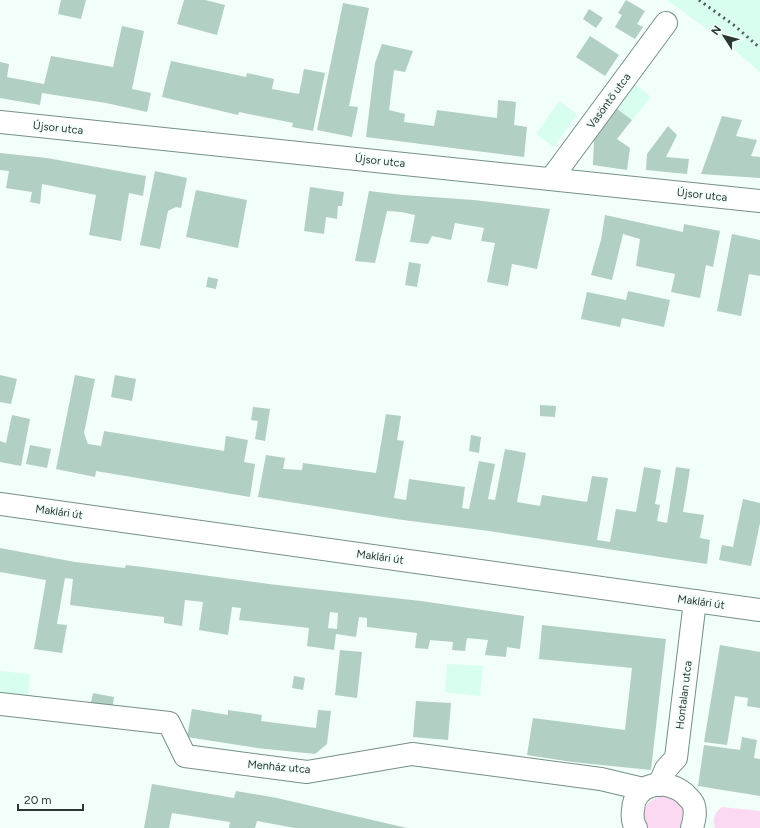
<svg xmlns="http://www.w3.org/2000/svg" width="760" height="828" viewBox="0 0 760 828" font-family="Figtree,sans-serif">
<rect width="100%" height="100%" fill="#f2fef9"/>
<g fill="#d7feee">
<path d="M667 0H760V72L729 45Z"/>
<path d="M635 84 651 97 632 120 617 109Z"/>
<path d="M559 101 577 114 554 147 536 134Z"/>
<path d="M447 664 483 666 480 696 445 692Z"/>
<path d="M0 671 30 674 28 696 0 693Z"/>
</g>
<g fill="#fbd9f2">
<path d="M662 796C679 798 690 811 681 828H646C640 811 645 801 662 796Z"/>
<path d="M722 807 760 811V828H715C712 819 714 813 722 807Z"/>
</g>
<g fill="#b2cfc4" fill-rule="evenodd">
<path d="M61 0H86L81 19 58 14Z"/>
<path d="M184 0H205L225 5 217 35 177 24Z"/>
<path d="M626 0 645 11 637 24 643 27 635 39 615 27 622 15 618 13Z"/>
<path d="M343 3 369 8 349 106 358 107 352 137 317 130Z"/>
<path d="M589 9 603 18 596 28 583 19Z"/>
<path d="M122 26 144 31 132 89 151 93 147 112 106 103 42 93 40 105 0 98V62L9 64 7 77 44 84 51 56 113 67Z"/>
<path d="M590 36 619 55 605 76 576 57Z"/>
<path d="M382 44 413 51 405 72 394 70 389 110 405 114 404 122 434 126 437 110 497 118 498 100 516 102 514 125 527 127 524 157 366 137 375 63Z"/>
<path d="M171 61 246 77 247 73 274 79 272 89 299 94 304 69 325 73 313 131 292 127 293 123 239 112 238 115 162 97Z"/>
<path d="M617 109 632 120 617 139 630 148 627 170 593 165 594 140Z"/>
<path d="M722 116 742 120 736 136 757 140 751 156 760 157V178L701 174Z"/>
<path d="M668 126 677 135 666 157 689 159 687 174 646 170 647 154Z"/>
<path d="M0 153 47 158 146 176 143 196 129 193 121 241 89 235 96 195 42 184 40 204 30 202 32 192 6 188 9 171 0 170Z"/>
<path d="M155 171 187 178 181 208 176 207 168 211 160 249 140 245Z"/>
<path d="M310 187 344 192 342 206H338L337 219 326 217 324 234 304 231Z"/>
<path d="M196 190 247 200 238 248 186 237Z"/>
<path d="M369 191 403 195 474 200 550 209 537 269 512 264 508 286 487 282 495 243 481 241 484 228 455 223 451 240 432 236 428 244 410 242 415 215 401 212 387 211 375 263 355 261Z"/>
<path d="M605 215 683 232 684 224 720 231 713 267 706 265 700 298 671 292 675 274 636 266 640 239 623 234 612 280 591 275 601 240Z"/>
<path d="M732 234 760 240V276L749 274 741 316 717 311Z"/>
<path d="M409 262 421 264 417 287 405 285Z"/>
<path d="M208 277 218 279 216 289 206 287Z"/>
<path d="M628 291 670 300 664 327 622 318 620 327 581 319 587 292 626 300Z"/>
<path d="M0 375 17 379 11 404 0 402Z"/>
<path d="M75 375 95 379 84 433 88 444 101 446 104 431 224 451 226 436 248 440 244 462 255 464 250 497 96 471 95 477 56 469Z"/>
<path d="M115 375 136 379 132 401 111 397Z"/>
<path d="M540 405 556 406 555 417 540 416Z"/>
<path d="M253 407 270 409 265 441 255 439 258 421 251 420Z"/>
<path d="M386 414 401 416 397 440 404 441 394 498 406 500 409 479 465 487 462 508 469 509 479 461 495 464 488 499 495 500 505 449 526 453 517 502 540 506 542 495 587 502 592 476 608 478 597 540 610 542 616 509 636 512 644 467 661 470 655 504 660 505 657 521 667 523 676 467 690 469 683 512 704 515 700 538 710 540 707 564 489 531 403 520 258 497 266 455 285 458 283 469 302 470 303 463 376 473Z"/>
<path d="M12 415 30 419 21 466 0 462V441L6 443Z"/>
<path d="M471 435 481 437 479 453 469 451Z"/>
<path d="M30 445 51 449 47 468 26 464Z"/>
<path d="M743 499 760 503V523L751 566 719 560 722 545 733 547Z"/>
<path d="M0 548 75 562 125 568 126 565 143 567 277 585 421 601 524 616 520 649 507 647 506 657 485 655 488 640 467 638 465 651 452 650 453 642 430 640 428 649 415 648 417 633 367 627V618L359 617 356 637 336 634 334 650 307 646 309 628 239 620 241 608 232 607 228 635 199 630 203 602 185 600 182 626 164 623V617L70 605 73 579 65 578 57 624 67 625 62 653 34 649 46 580 0 572ZM330 612 338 613 337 629 328 628Z"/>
<path d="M542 625 666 639 651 770 572 762 527 755 533 718 625 730 632 668 539 659Z"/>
<path d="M720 645 760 652V708L747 706 748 698 735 696 727 745 704 742Z"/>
<path d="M340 650 362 652 357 698 335 695Z"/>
<path d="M294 676 305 678 303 690 292 688Z"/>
<path d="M93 693 114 697 112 711 90 707Z"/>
<path d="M416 701 451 703 448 740 413 737Z"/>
<path d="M192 709 228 715V710L262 715 261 721 316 728 318 710 331 711 327 744 315 754 257 748 187 737Z"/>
<path d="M742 737 757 740 754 758 760 759V796L698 786 704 745 740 750Z"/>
<path d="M152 784 234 798 236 791 277 798 407 828H295L257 821 255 828H229L230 822 172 813 169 828H144Z"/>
</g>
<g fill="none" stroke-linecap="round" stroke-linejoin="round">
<defs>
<g id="minor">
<path d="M0 122 760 201"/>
<path d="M551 179 666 23"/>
<path d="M0 504 760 610"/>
<path d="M0 704 169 723 185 756 307 772 412 754 601 779 643 789"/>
<path d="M659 785 666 769 676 758 695 601"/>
<path d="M636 828C632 822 632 817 633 810 634 782 667 778 685 794 688 798 693 801 694 806 696 814 694 821 692 828"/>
</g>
</defs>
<use href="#minor" stroke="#759086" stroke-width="24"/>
<use href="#minor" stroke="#fff" stroke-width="22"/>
<path stroke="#525e59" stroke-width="3" stroke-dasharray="2 4" stroke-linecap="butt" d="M699 0 735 26 760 48"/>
</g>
<g text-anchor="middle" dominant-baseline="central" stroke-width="3.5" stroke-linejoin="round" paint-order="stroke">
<g font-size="11" fill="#2b3732" stroke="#f2fef9">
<text transform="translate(609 101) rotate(-54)">Vasöntő utca</text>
<text transform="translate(58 128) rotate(6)">Újsor utca</text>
<text transform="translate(380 161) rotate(6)">Újsor utca</text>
<text transform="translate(702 195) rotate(6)">Újsor utca</text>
<text transform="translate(59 512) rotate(8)">Maklári út</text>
<text transform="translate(380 557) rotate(8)">Maklári út</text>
<text transform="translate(701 602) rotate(8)">Maklári út</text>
<text transform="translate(684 695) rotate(-83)">Hontalan utca</text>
<text transform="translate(279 767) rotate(5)">Menház utca</text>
</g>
</g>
<g transform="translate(724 36) rotate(306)" stroke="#f2fef9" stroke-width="3" paint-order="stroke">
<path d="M0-3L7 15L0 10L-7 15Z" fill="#2b3732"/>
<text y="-6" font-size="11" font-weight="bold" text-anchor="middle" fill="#2b3732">N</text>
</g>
<path d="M18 804v6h65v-6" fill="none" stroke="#2b3732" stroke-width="2"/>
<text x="24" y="804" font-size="12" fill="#2b3732" stroke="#f2fef9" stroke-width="3" paint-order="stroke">20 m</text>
</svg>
